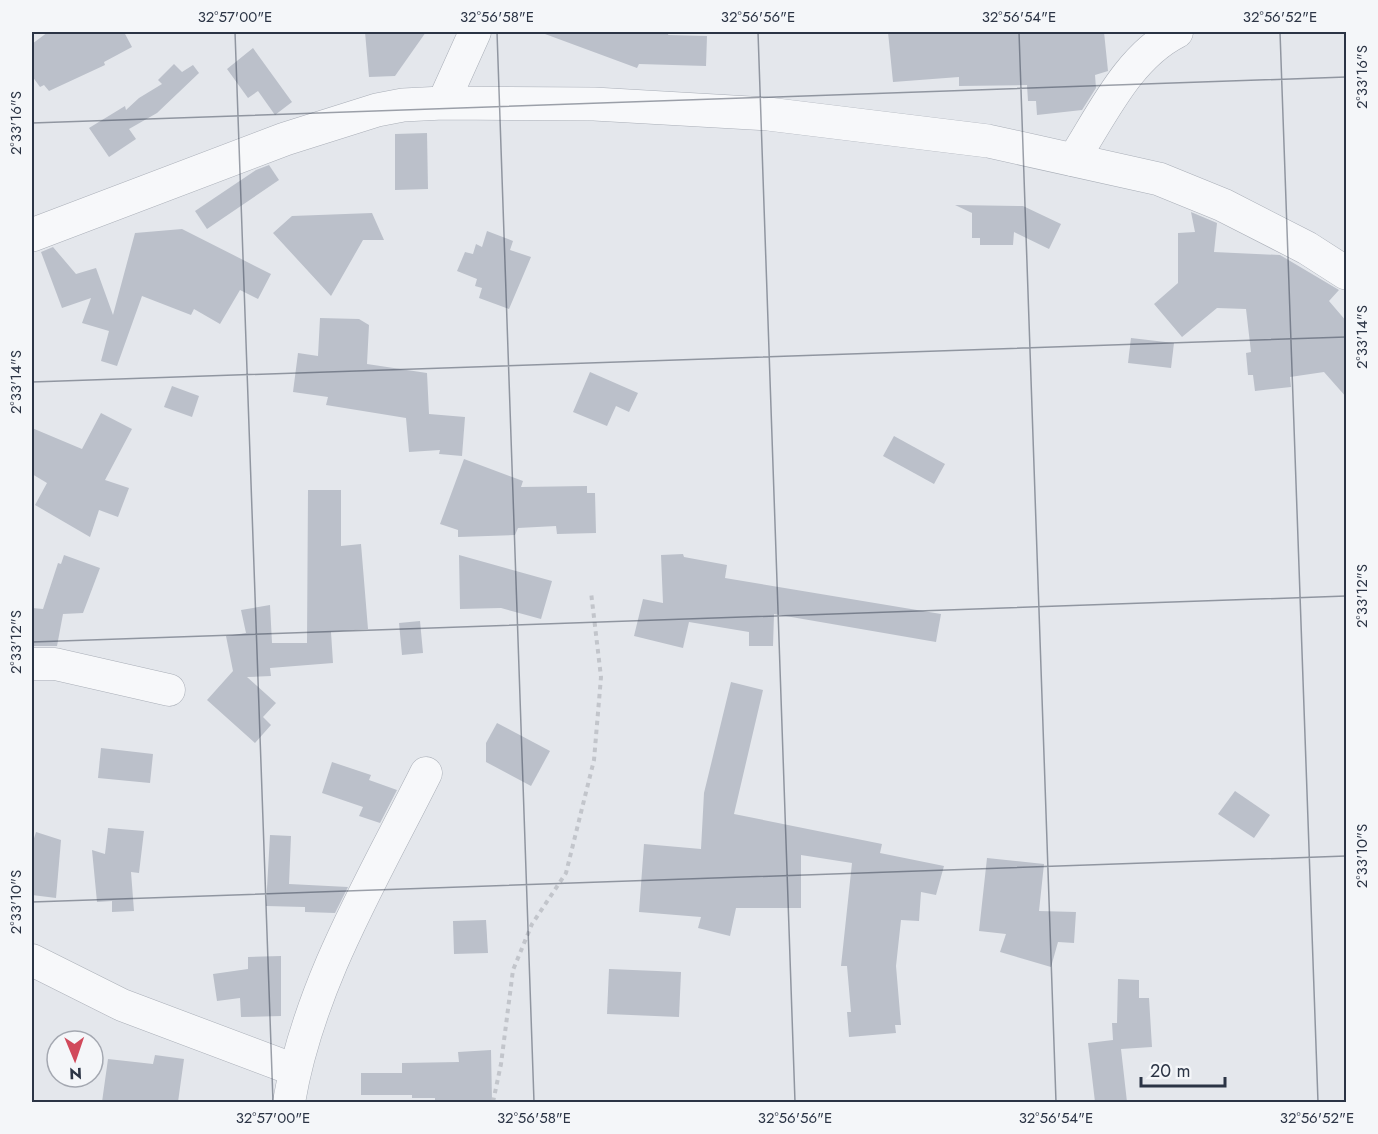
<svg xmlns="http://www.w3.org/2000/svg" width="1378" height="1134" viewBox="0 0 1378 1134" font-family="Jost,sans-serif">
<rect width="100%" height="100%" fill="#e4e7ec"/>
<g fill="#bbc0ca">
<path d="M48 32H124L132 47 104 62 105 65 49 91 44 85 40 87 32 76V44Z"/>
<path d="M365 32H426L395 76 369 77Z"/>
<path d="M545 32H669L668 35 707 36 706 66 639 64 637 68 545 34Z"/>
<path d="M888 32H1104L1108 71 1095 75 1096 88 1082 110 1037 115 1036 101H1028L1027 85 959 86V77L893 82Z"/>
<path d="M253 48 292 102 275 115 258 91 248 98 227 69Z"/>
<path d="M174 64 182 72 193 65 199 73 157 113 129 129 136 139 109 157 89 128 125 106 126 110 139 98 162 84 158 80Z"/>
<path d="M427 133 428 189 395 190V134Z"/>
<path d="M269 165 279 180 207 229 195 211 256 170Z"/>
<path d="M955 205 1023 206 1061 224 1049 249 1014 232 1013 245H980V238H972V213Z"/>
<path d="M1191 212 1217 223 1214 252 1280 255 1339 290 1329 301 1347 322V398L1324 372 1290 377 1291 387 1255 391 1253 375H1248L1246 353 1251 352 1246 309 1217 308 1182 337 1154 304 1178 283V233L1195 232Z"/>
<path d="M372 213 384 240H363L331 296 273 233 292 216Z"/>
<path d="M182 229 271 274 258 299 240 290 220 324 194 309 191 315 142 296 117 366 101 361 109 331 82 323 91 298 62 308 41 252 53 247 76 274 96 268 113 315 135 233Z"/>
<path d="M487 231 513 241 510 250 531 257 509 309 479 298 482 288 475 286 477 279 457 271 465 252 473 254 476 244 482 247Z"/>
<path d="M320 318 359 319 369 325 367 364 427 373 429 414 465 417 462 456 439 454 440 450 409 452 406 418 326 405 328 397 293 392 298 353 318 356Z"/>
<path d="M1131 338 1174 343 1171 368 1128 363Z"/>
<path d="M590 372 638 393 629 412 616 406 607 426 573 412Z"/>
<path d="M172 386 199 396 192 417 164 407Z"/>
<path d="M101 413 132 429 105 480 129 488 118 517 99 510 90 537 35 505 47 483 32 474V428L82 449Z"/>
<path d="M894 436 945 464 934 484 883 456Z"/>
<path d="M464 459 523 481 521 487 587 486V493H595L596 533 557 534 556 526 518 528 515 535 458 537V530L440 524Z"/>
<path d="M308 490H341V546L361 544 368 629 331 632 333 663 270 668 271 676 247 677 276 703 263 717 271 725 255 743 207 700 233 671 226 636 246 633 241 610 270 605 272 643H307Z"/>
<path d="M683 554 684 557 727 565 725 578 941 614 936 642 774 614 773 646H749V632L689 622 683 648 634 636 643 599 663 603 661 555Z"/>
<path d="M64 555 100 568 83 613 63 614 57 646H32V608L43 609 58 563 61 564Z"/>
<path d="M459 555 552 581 541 619 501 608 460 609Z"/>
<path d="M420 621 423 653 402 655 399 623Z"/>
<path d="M731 682 763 690 734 814 882 844 880 853 944 866 936 895 921 892 919 921 901 920 896 966 901 1025H895L896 1033 849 1037 847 1012H851L847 966H841L852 863 801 855V908H736L730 936 698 928 701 917 639 912 644 844 701 849 704 793Z"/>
<path d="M497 723 550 751 531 786 486 762V743Z"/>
<path d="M101 748 153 754 150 783 98 778Z"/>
<path d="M332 762 371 775 369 780 397 790 380 823 359 816 363 807 322 793Z"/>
<path d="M1235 791 1270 815 1254 838 1218 814Z"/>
<path d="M108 828 144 831 139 873 131 872 134 911 112 912V901L97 902 92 850 105 854Z"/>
<path d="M36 832 61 840 56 898 32 895V845Z"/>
<path d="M270 835 291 836 289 884 348 887 335 913 305 912V907L266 906Z"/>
<path d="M987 858 1044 864 1039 911 1076 912 1074 943 1058 942 1051 967 1000 952 1006 934 979 931Z"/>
<path d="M486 920 488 953 454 954 453 921Z"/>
<path d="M281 956V1016L241 1017 240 998 217 1001 213 974 248 969V957Z"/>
<path d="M609 969 681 972 679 1017 607 1014Z"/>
<path d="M1118 979 1139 980V998H1149L1152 1047 1121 1049 1127 1102H1095L1088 1043 1113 1040 1112 1023H1117Z"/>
<path d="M491 1050 492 1101 435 1102V1098H412V1095H361V1073H402V1063L459 1062 458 1052Z"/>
<path d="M155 1055 184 1059 178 1102H102L108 1059 153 1064Z"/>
</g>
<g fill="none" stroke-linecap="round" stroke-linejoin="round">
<defs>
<g id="minor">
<path d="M443 103 475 32"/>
<path d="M1073 160C1102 115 1128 57 1177 32"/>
<path d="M32 664H55L169 690"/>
<path d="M32 960 122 1005 295 1070"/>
<path d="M289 1102C309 984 373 879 426 773"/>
</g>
<path id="tertiary" d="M32 235 285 139 377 110 403 105 443 103 594 104 768 114 988 141 1159 179 1223 205 1307 248 1346 273"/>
</defs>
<use href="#minor" stroke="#a9aeb7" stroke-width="33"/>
<use href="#tertiary" stroke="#a9aeb7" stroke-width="34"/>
<path stroke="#c2c5cb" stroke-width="4" stroke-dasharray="4.5 4.5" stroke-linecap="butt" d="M493 1102 501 1064 513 970 532 924 566 873 594 760 601 677 591 592"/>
<use href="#minor" stroke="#f7f8fa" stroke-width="32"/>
<use href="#tertiary" stroke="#f7f8fa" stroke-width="33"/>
</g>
<path fill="none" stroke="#2b3445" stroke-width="1.5" stroke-opacity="0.45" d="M235 32 273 1102M497 32 534 1102M758 32 795 1102M1019 32 1056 1102M1280 32 1318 1102M32 123 1346 77M32 382 1346 337M32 642 1346 596M32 902 1346 856"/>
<rect width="1378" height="1134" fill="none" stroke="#f4f6f9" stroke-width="66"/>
<g transform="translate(75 1059) rotate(178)"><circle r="28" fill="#f4f6f9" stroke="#a4a8b1" stroke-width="1.5"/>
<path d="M0-4.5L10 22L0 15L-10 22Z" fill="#d1495b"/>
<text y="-9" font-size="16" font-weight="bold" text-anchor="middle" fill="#2b3445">N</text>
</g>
<path d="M1141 1077v9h84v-9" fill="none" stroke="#2b3445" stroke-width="3"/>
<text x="1150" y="1077" font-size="18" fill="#2b3445" stroke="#f4f6f9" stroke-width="4.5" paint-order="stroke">20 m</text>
<rect x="33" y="33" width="1312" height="1068" fill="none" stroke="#2b3445" stroke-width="2"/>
<g font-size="15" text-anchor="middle" fill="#2b3445">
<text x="235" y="22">32°57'00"E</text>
<text x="497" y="22">32°56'58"E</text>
<text x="758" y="22">32°56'56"E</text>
<text x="1019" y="22">32°56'54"E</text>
<text x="1280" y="22">32°56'52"E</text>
<text transform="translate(1362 77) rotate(-90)" y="5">2°33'16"S</text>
<text transform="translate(16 123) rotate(-90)" y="5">2°33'16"S</text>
<text transform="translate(1362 337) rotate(-90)" y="5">2°33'14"S</text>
<text transform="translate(16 382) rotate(-90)" y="5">2°33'14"S</text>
<text transform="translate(1362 596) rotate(-90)" y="5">2°33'12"S</text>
<text transform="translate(16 642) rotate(-90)" y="5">2°33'12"S</text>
<text transform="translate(1362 856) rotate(-90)" y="5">2°33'10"S</text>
<text transform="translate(16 902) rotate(-90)" y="5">2°33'10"S</text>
<text x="273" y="1123">32°57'00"E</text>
<text x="534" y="1123">32°56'58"E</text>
<text x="795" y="1123">32°56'56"E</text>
<text x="1056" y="1123">32°56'54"E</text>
<text x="1317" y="1123">32°56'52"E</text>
</g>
</svg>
